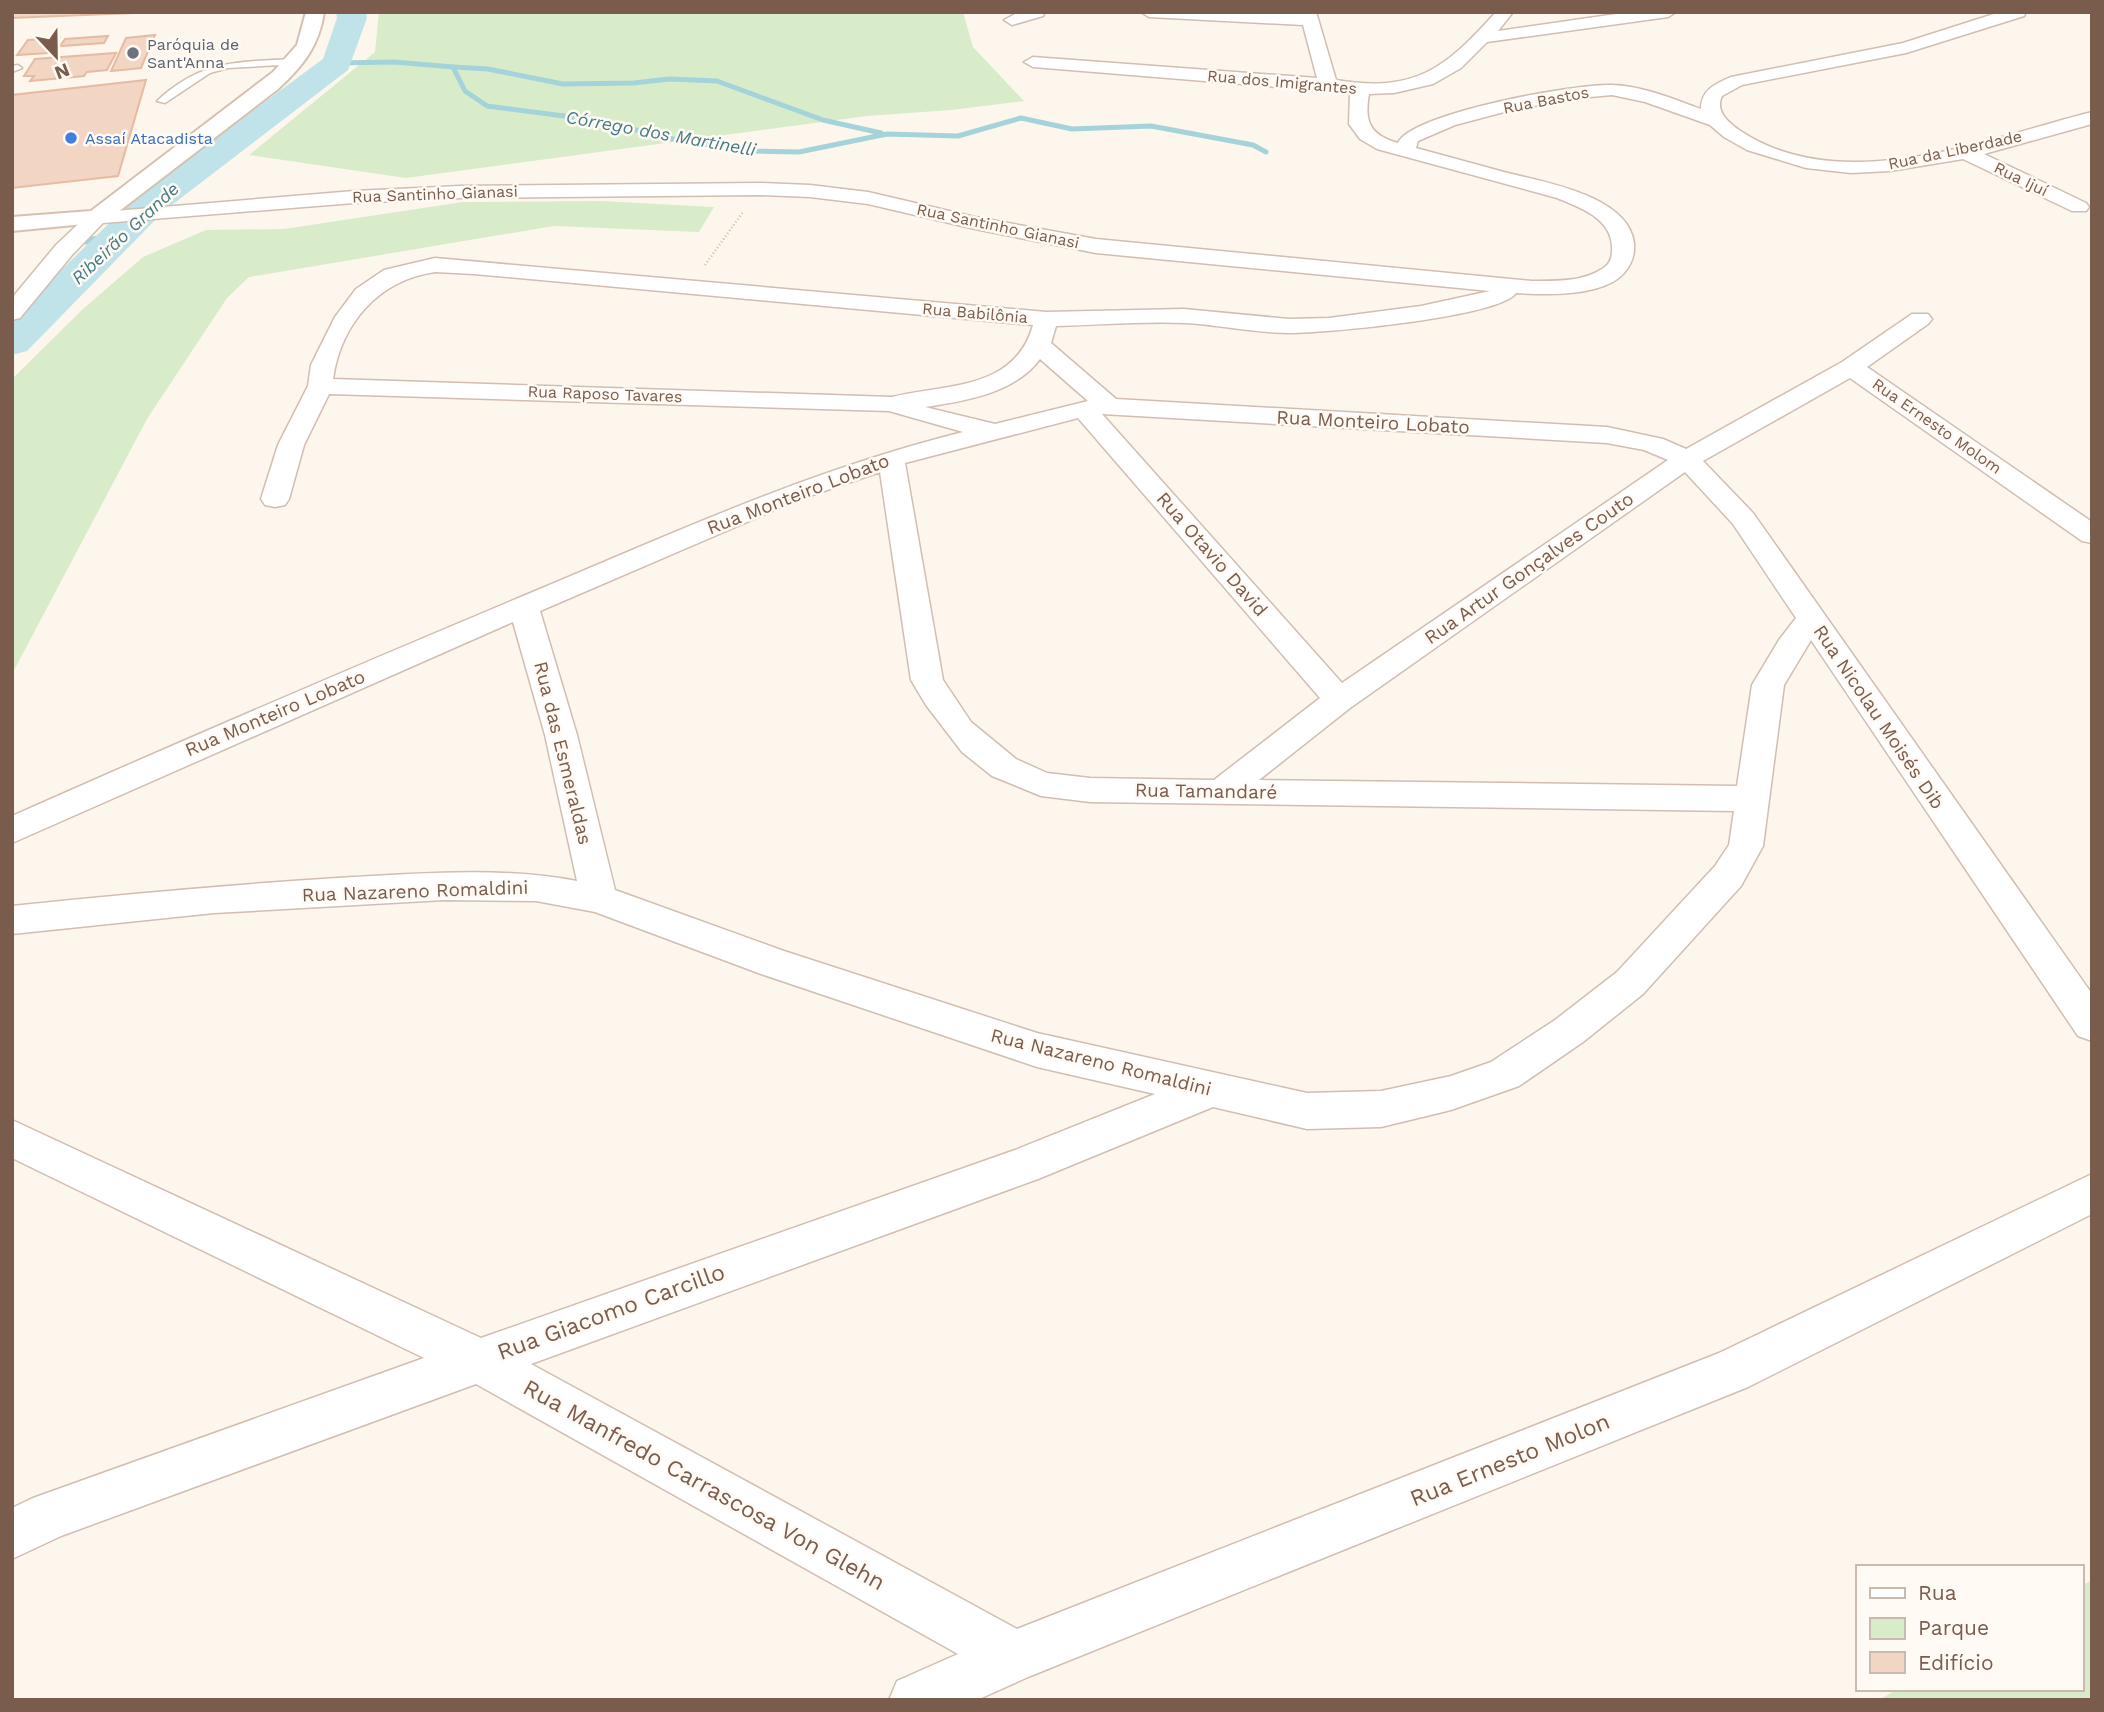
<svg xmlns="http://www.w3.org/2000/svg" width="2104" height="1712" viewBox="0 0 2104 1712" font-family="'Work Sans',sans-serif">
<rect width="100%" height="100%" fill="#fdf6ec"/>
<g fill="#d8ecc9">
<path d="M379 12H963L973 47 1024 101 951 110 867 116 406 178 249 155 375 52Z"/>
<path d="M600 201 714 207 699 232 554 226 249 277 227 298 147 419 12 674V379L83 309 143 257 206 230 284 229 463 202Z"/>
<path d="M2092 1580V1700H1879L1898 1689H2081V1586Z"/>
</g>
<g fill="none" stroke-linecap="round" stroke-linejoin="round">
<g stroke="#a5d3da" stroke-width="5">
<path d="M337 63 394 62 453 67 465 91 487 106 595 120 673 139 745 151 799 152 887 134 958 136 1021 118 1072 129 1151 126 1253 145 1266 152"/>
<path d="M453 67 488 69 563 84 634 83 669 79 717 81 823 120 881 133"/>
</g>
<path stroke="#a5d3da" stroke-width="7" d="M86 241 118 236"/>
<path fill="#bfe3e8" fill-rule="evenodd" d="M336 12H366L367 18 348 70 164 211 27 351 12 355V318L138 195 323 59 337 18Z"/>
</g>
<g fill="#f3d5c3" stroke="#e6bba3" stroke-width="2">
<path d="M12 12H159L12 18Z"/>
<path d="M155 35 141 68 111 71 126 38Z"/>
<path d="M108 36 104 43 60 46 65 39Z"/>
<path d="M59 38 48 53 17 55 28 40Z"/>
<path d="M116 53 107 70 87 72 84 76 30 81 34 76H24L35 59Z"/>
<path d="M146 80 118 176 12 188V95Z"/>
</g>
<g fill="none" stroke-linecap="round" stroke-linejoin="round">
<defs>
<g id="lane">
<path d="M296 59 300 62 299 64 228 68 210 73 165 103 157 101C202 59 239 62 296 59Z"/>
<path d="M12 66 18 65 22 68 12 72Z"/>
</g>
<g id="street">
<path d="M1019 12H1045L1043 16 1012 25 1004 20Z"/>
<path d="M1141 12 1300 14V12H1316L1336 80C1415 93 1445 69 1496 12H1513L1498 31 1630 12H1676L1668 17 1487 42 1461 68 1433 84 1394 93 1369 94C1364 122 1370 135 1398 143 1411 113 1578 83 1613 85 1643 86 1673 99 1701 109 1701 90 1715 84 1731 77L1903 43 2000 12H2026L2024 16 1906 53 1742 85 1722 96C1715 111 1727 121 1739 130 1841 199 1985 139 2092 112V124L1984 154 2086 203 2089 207 2086 211H2072L1963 159 1890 171 1851 173 1806 168 1747 150 1724 137 1710 125 1645 102 1612 95 1569 99 1508 111 1455 125 1418 141 1416 148C1445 156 1475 164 1504 172 1542 182 1628 195 1634 243 1635 254 1632 264 1624 273 1603 297 1545 295 1516 293 1500 317 1325 333 1291 333 1256 333 1220 325 1185 323 1142 321 1098 325 1056 326L1051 343 1116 399 1607 427 1663 439 1686 449 1842 362 1912 314H1928L1932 319 1928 324 1867 367 2092 522V543L2082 541 1850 378 1703 461 1753 513 2092 994V1041L2078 1036 1811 640 1784 685 1763 846 1741 886 1643 994 1583 1042 1519 1086 1451 1110 1381 1127 1307 1129 1213 1107 1038 1179 531 1364 1017 1629 1719 1353 2092 1174V1214L1748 1387 1028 1677 977 1700H889L897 1681 958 1654 476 1384 61 1536 12 1559V1508L33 1498 424 1358 12 1158V1120L481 1338 1015 1150 1155 1094 1037 1067 761 974 595 912 536 901 444 900 214 913 12 934V906C126 894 239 884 353 877 428 873 503 867 577 881L545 735 513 622 12 843V816C190 737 368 661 547 586 684 528 818 468 963 432L889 411 329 394 304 445 289 499 285 505 275 507 265 505 261 499 278 445 308 386 311 365 335 317 356 289 384 270 435 258 1046 312 1184 309 1289 319 1329 318 1421 306 1490 291 1096 253 975 229 868 204 810 197 760 195 460 198 354 203 103 223 72 255 20 318 12 320V298L56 245 90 213 354 191 460 186 760 183 810 185 868 192 975 217 1096 239 1532 281C1555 281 1582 282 1602 269 1609 265 1612 259 1612 251 1614 219 1581 208 1557 198L1377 149 1360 139 1349 124 1350 93 1033 67 1024 62 1033 57 1317 78 1303 25 1149 17ZM435 272 474 274 1033 325C1015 391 945 384 892 397L333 379C341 323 379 280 435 272ZM1040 359 1088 401 995 424 925 407C965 401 1015 393 1040 359ZM1102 414 1607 443 1644 450 1668 460 1342 683ZM1078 418 1320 698 1214 780 1090 778 1047 773 1016 759 971 722 943 680 905 463ZM880 472 911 680 926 705 962 752 992 776 1041 796 1090 802 1734 811 1729 845 1715 866 1617 972 1555 1020 1491 1062 1451 1076 1381 1091 1307 1093 1037 1033 784 951 615 890 577 735 540 611 798 500ZM1685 472 1733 524 1796 618 1779 640 1752 685 1737 786 1259 780 1350 708Z"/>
</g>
<path id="secondary" d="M306 12H324C319 46 303 66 278 89L105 222 12 231V217L91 211 273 72 297 45Z"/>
</defs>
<use href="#lane" stroke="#d1beb0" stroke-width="3"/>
<use href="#street" stroke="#d1beb0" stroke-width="3"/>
<use href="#secondary" stroke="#d6c0b0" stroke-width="4"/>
<path stroke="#d9b8a5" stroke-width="2.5" stroke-dasharray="1 2.5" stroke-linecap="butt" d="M705 265 743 212"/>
<use href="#lane" fill="#fff" fill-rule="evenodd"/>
<use href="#street" fill="#fff" fill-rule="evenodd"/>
<use href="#secondary" fill="#fff" fill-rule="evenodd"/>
</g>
<circle fill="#6b7280" stroke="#fffaf3" stroke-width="2.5" cx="133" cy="53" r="7"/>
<circle fill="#3f7fe0" stroke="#fffaf3" stroke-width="2.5" cx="71" cy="138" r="7"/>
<g text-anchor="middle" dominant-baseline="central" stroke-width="5" stroke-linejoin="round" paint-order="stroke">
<g font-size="16" fill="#5b616d" stroke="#fffaf3" text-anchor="start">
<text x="147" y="44">Paróquia de<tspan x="147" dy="18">Sant'Anna</tspan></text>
</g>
<g font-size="16" fill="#7a5c4d" stroke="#fffaf3">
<text transform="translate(1282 82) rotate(5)">Rua dos Imigrantes</text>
<text transform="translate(1546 100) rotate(-11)">Rua Bastos</text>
<text transform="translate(1955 150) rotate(-12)">Rua da Liberdade</text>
<text transform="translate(2021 179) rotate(26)">Rua Ijuí</text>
<text transform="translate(435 194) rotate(-2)">Rua Santinho Gianasi</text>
<text transform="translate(998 226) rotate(12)">Rua Santinho Gianasi</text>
<text transform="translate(975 313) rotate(5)">Rua Babilônia</text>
<text transform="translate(605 394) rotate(2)">Rua Raposo Tavares</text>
<text transform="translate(1937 426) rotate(35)">Rua Ernesto Molom</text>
</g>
<g font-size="16" fill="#366cbe" stroke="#fffaf3" text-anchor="start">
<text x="85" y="138">Assaí Atacadista</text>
</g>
<g font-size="18" font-style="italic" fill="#437c86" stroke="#fffaf3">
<text transform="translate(661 133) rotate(10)">Córrego dos Martinelli</text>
<text transform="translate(125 233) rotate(-43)">Ribeirão Grande</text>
</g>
<g font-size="19" fill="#7a5c4d" stroke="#fffaf3">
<text transform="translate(1373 422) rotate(3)">Rua Monteiro Lobato</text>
<text transform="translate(798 494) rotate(-21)">Rua Monteiro Lobato</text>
<text transform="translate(1212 554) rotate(49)">Rua Otavio David</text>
<text transform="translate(1529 568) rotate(-35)">Rua Artur Gonçalves Couto</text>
<text transform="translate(275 713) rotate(-23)">Rua Monteiro Lobato</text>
<text transform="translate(1879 717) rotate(56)">Rua Nicolau Moisés Dib</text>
<text transform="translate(563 753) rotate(76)">Rua das Esmeraldas</text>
<text transform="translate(1206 791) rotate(1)">Rua Tamandaré</text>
<text transform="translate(415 891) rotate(-2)">Rua Nazareno Romaldini</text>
<text transform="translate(1101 1062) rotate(14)">Rua Nazareno Romaldini</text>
</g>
<g font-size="23" fill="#7a5c4d" stroke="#fffaf3">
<text transform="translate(611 1312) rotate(-20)">Rua Giacomo Carcillo</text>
<text transform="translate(1510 1460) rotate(-22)">Rua Ernesto Molon</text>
<text transform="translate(704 1485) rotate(29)">Rua Manfredo Carrascosa Von Glehn</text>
</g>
</g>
<rect width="2104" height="1712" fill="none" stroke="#7a5c4d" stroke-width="28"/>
<rect x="1856" y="1565" width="228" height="126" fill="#fffaf3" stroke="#cabbb1" stroke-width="2"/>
<rect x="1870" y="1588" width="35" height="10" fill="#ffffff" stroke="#cabbb1" stroke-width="2"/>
<text x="1918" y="1600" font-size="21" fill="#7a5c4d">Rua</text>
<rect x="1870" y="1618" width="35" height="21" fill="#d8ecc9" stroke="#cabbb1" stroke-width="2"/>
<text x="1918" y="1635" font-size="21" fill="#7a5c4d">Parque</text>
<rect x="1870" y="1652" width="35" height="21" fill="#f3d5c3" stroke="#cabbb1" stroke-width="2"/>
<text x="1918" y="1670" font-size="21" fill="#7a5c4d">Edifício</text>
<g transform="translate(56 56) rotate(158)" stroke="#fffaf3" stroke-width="5" paint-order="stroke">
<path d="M0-5L12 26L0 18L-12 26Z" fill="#7a5c4d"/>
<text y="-10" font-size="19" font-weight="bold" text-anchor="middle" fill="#7a5c4d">N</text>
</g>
</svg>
